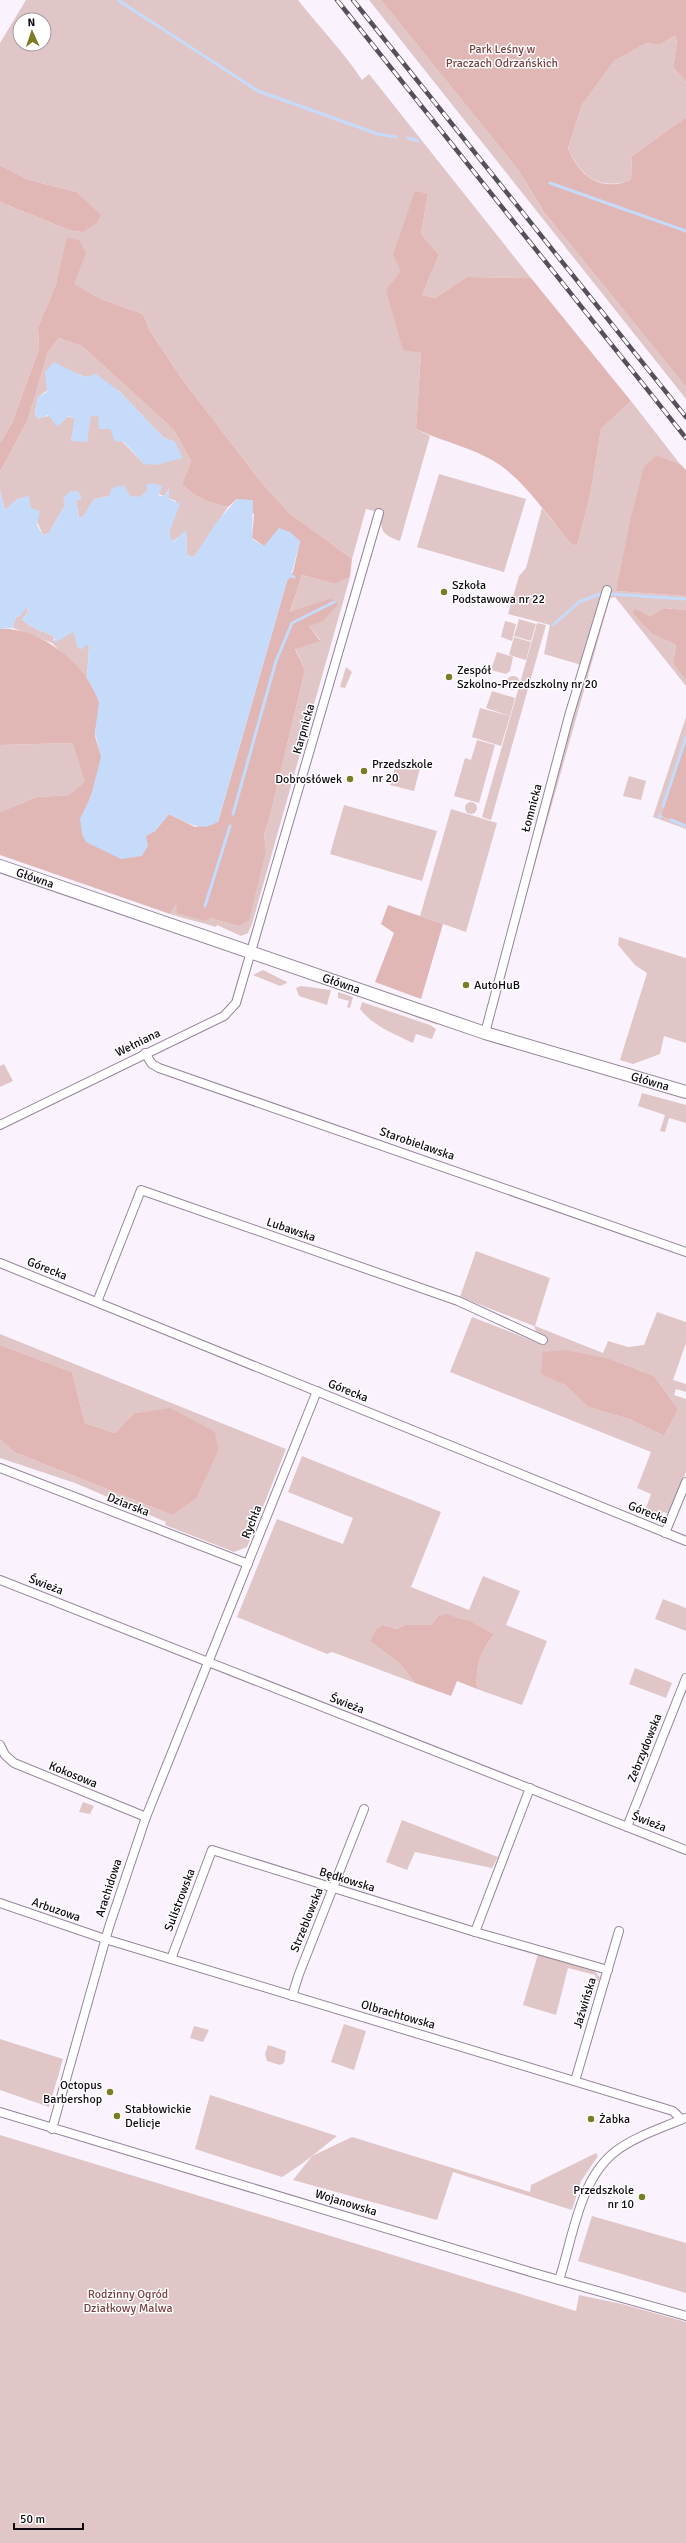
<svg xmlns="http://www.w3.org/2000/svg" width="686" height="2543" viewBox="0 0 686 2543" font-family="Signika,sans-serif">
<rect width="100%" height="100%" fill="#faf3fd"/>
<g fill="#e0c6c6" fill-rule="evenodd">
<path d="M26 0H298C319 27 343 51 362 80L369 74 531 278 467 277 435 298 422 295 439 255 421 234 428 194 401 271V341L403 349 421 353 416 429 430 436 400 541C385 536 377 530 383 513L366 509 352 559 288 512 261 482 182 379 150 331 143 314 99 298 73 284 85 253 68 237 56 284 38 327 39 349 12 423 0 443V202L69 230 82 232 76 192 26 179 0 165V43ZM20 20H44V44H20Z"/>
<path d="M369 0H381L519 171 544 212 686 387V399Z"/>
<path d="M675 36 677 41 673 67 686 82V117L632 156 631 180C599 191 581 177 568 148L582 105 614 61 647 43 659 45Z"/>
<path d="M59 338 82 346 174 430 191 461 182 484C195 498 210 503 228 507L194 557 187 555 186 531 172 542 169 533 176 501 168 498 169 489 164 496 148 490 140 497 109 496 94 499 83 517 79 518 76 500 81 495 65 505 49 533 43 535 31 508 19 498 5 510 0 491V472L28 419 48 352ZM73 372 119 391 164 438 175 442 144 464 98 416H91L71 441 75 419C63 414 50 414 38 419L35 413 38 397Z"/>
<path d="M631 401 680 464 657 455 616 591 686 596V610L664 608 650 616 634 608 632 613 652 634 676 645 673 664 686 680V686L615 597 610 598 526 896 521 895 585 666 544 654 550 625 508 614 519 576 526 568 542 508 571 544 577 546 590 496 601 429Z"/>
<path d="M439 474 526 499 504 572 417 547Z"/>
<path d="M302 575 335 584 350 577 252 924 248 933 241 936 217 925 216 927C200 922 186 919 170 914L176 902 210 918 238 926 266 850 264 835 269 820 305 670 295 648 320 640 309 626 331 598 290 613Z"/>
<path d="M25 607H27L28 612 22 619C29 628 44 631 55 637L53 641 73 631 89 646 87 678 52 643 13 628 16 617 20 616Z"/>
<path d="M519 619 536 624 531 641 514 636Z"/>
<path d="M505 621 516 624 512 641 501 637Z"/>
<path d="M537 623 546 625 491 820 482 817Z"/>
<path d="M514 637 531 642 526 660 509 655Z"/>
<path d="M497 652 513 657 510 671 506 674 491 670Z"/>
<path d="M346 667 352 672 345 688 340 687Z"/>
<circle cx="513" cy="683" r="7"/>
<path d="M492 691 515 698 510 716 486 708Z"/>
<path d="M480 708 510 716 501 746 472 737Z"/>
<path d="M686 717V741L661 816 686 825V829L653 817Z"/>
<path d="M477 740 495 745 479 803 454 796 465 758 471 760Z"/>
<path d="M74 743 86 782 69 795 37 797 0 812V745Z"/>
<path d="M397 761 420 768 414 791 390 785Z"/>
<path d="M629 776 646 781 641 800 623 796Z"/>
<circle cx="471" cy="808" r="6"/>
<path d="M344 805 437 831 422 881 330 854Z"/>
<path d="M451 809 497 823 466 932 420 916Z"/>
<path d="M619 937 686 958V1043L664 1036 660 1054 633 1064 620 1060 647 973 635 965 618 945Z"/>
<path d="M263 970 287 982V983L280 986 253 975Z"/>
<path d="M301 986 331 990 327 1005 299 996 296 988Z"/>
<path d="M341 988 436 1021 438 1025 339 989Z"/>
<path d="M338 992 353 997 350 1008 347 1007 349 1001 338 998Z"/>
<path d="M362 1002 430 1025 436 1029 432 1039 416 1034 413 1043C394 1034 373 1026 360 1009Z"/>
<path d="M4 1064 13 1081 0 1087V1066Z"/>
<path d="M642 1093 686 1105V1123L669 1118 665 1132 660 1131 665 1115 638 1106Z"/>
<path d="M476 1251 550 1278 535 1326 603 1353 608 1341 628 1347 644 1345 657 1312 686 1322V1343L673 1380 686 1384V1392L676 1389 674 1395 686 1399V1472L669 1514 663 1512 659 1522 640 1515 641 1512 644 1513 651 1494 637 1488 651 1452 450 1372 472 1317 541 1344 534 1326 460 1297ZM613 1360 654 1376 678 1409 664 1436 629 1419 588 1407 564 1384Z"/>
<path d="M0 1334 286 1449 247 1547 234 1552 165 1525 166 1522 75 1483 0 1458V1439L14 1452 172 1515 133 1414 115 1433 85 1423 72 1372 0 1345Z"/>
<path d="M302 1456 441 1512 411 1587 469 1610 483 1576 520 1591 506 1625 547 1641 522 1705 477 1689C476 1664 480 1654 494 1634 477 1625 458 1613 438 1616L431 1625H405L397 1629 385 1625 370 1641 400 1664 415 1683 332 1652 327 1654 237 1617 277 1519 343 1544 353 1518 288 1492Z"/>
<path d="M663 1599 686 1608V1631L655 1619Z"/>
<path d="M635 1668 672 1683 666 1698 629 1684Z"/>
<path d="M83 1802 94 1806 90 1814 79 1812Z"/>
<path d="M402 1820 498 1857 492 1868 415 1852 407 1870 386 1862Z"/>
<path d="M538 1954 594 1970 600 1978 598 1982 595 1975 568 1968 556 2015 523 2005Z"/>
<path d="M344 2024 366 2031 354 2070 331 2062Z"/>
<path d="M194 2026 209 2030 203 2042 190 2038Z"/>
<path d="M0 2039 63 2059 49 2107 0 2090Z"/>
<path d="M268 2045 286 2051 284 2063 280 2065 267 2061 265 2054Z"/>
<path d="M210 2095 337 2136C319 2150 302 2165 282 2177L195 2149Z"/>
<path d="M0 2135 576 2311 579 2295 622 2304 686 2322V2543H0Z"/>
<path d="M352 2137 530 2192 531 2185 596 2153 598 2156 581 2181 572 2210 453 2172 437 2220 293 2180 312 2156Z"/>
<path d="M592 2216 686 2243V2293L578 2261Z"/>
</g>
<g fill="#e1b7b6">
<path d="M381 0H686V82L673 67 677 41 675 36 659 45 647 43 614 61 582 105 568 148C580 177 600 192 631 180L632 156 686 117V387L544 212 519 171Z"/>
<path d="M0 165 26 179 76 192 101 215 97 223 82 232 69 230 0 202Z"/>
<path d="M415 191 428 194 421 234 439 255 422 295 435 298 467 277 531 278 631 401 601 429 590 496 577 546 571 544C550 519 527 484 500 465 475 448 443 442 416 429L421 353 403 350 386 290 401 271 393 255Z"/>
<path d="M67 237 80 241 86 253 74 284 99 298 143 314 150 331 182 379 261 482 288 512 352 559 350 577 335 584 302 575 290 612 331 598 338 604 323 621 309 626 320 641 295 649 305 670 269 820 264 835 266 850 249 920 238 926 210 918 205 921 177 913 176 903 170 914 0 855V812L37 797 69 795 85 782 73 743 0 745V629C38 626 86 664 98 699 102 708 96 723 95 733 95 741 100 748 101 756 102 769 87 810 80 819L145 836 155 831 169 814 195 827 218 822 287 581 293 572 300 541 264 546 252 538 254 514 237 499 228 507C210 503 195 498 182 484L191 461 174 430 82 346 59 338 48 352 28 419 0 472V443L12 423 39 349 38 327 56 284Z"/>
<path d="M657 455 680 464 686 470V596L616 591 631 517 644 467Z"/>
<path d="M634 608 650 616 664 608 686 610V680L673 664 676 645 652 634 632 613Z"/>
<path d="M686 741V825L661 816Z"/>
<path d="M388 905 443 924 421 999 375 982 394 933 381 924Z"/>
<path d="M0 1345 72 1372 85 1423 115 1433 133 1414 170 1408 215 1432 218 1451 196 1498 172 1515 14 1452 0 1439Z"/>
<path d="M566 1350 613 1360 654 1376 678 1409 664 1436 629 1419 588 1407 564 1384 541 1374 543 1352Z"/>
<path d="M446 1614 470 1621 494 1634C480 1654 476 1664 477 1689L457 1681 451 1696 415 1683 400 1664 370 1641 377 1629 384 1625 397 1629 405 1625H431L438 1616Z"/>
</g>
<g fill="#c6dbfa">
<path d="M54 362 84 377 96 374 119 391 164 438 175 442 183 458 156 465 144 464 124 442 114 441 111 429H99L98 416H91L87 442 71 441 75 419 68 416 58 427 48 415 38 419 35 413 38 397 47 392 45 372Z"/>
<path d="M152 483 162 486 159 496H164L170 488 168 498 180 504 169 533 173 542 186 530 187 555 194 557 216 523 237 499 253 500 252 539 264 546 279 528 290 532 300 541 291 576 287 581 218 822C199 833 187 822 169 814L155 831 146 836 148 846 142 856 121 859 86 842 82 834 80 819 91 796 101 757 95 733 99 701 87 678 89 646 86 645 83 649 78 648 73 632 55 643V637C44 631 29 628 22 619L28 612 27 607 20 616 16 617 13 628 0 629V491L5 510 19 498 29 496 31 508 40 511 37 525 43 535 49 533 65 505 63 498 71 491H77L81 495V500H76L79 518 83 517 94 499 109 496 112 488 124 485 130 496 140 497 148 490 146 485Z"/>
</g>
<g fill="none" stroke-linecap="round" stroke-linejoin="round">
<g stroke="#c6dbfa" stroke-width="3">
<path d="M118 0 258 91 378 134 396 137"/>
<path d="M408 138 418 141"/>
<path d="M550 183 686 231"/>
<path d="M291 576 294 577"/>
<path d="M611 594 686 599"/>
<path d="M553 625 579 602 600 594"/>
<path d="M663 806 686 737"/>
<path d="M233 814 276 661 292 623 334 602"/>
<path d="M660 817V814"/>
<path d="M671 820 686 826"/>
<path d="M205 906 230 826"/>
</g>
<defs>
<g id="street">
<path d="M485 1033 569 716 607 590"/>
<path d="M145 1053 152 1064 159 1068 686 1252"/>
<path d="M0 1125 224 1016 236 1003 379 513"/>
<path d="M0 1263 686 1541"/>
<path d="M97 1302 141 1190 458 1301 543 1340"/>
<path d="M0 1468 248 1564"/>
<path d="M665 1533 686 1482"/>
<path d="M0 1580 686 1850"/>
<path d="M0 1745 5 1755 14 1763 146 1817"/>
<path d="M627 1827 686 1678"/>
<path d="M0 1903 105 1939 673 2111 681 2119"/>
<path d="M475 1932 530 1788"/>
<path d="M171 1959 212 1850 475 1932 608 1970"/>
<path d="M292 1996 299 1974 364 1809"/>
<path d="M575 2081 619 1931"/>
<path d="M0 2112 534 2273 686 2316"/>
<path d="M52 2129 109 1927 146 1817 317 1391"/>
<path d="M559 2280C573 2238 579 2179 616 2151 636 2136 662 2128 685 2118"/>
</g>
<g id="secondary">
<path id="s1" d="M0 866 485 1033 686 1092"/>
</g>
</defs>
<use href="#street" stroke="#95859a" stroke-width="10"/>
<use href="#secondary" stroke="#95859a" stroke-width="14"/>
<use href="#street" stroke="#fff" stroke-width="8"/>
<use href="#secondary" stroke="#fff" stroke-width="12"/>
<defs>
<g id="rail">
<path d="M337 0 686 438"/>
<path d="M353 0 686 417"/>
</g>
</defs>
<use href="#rail" stroke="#565058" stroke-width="4.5"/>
<use href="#rail" stroke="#fff" stroke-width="3" stroke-dasharray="9" stroke-linecap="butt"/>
</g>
<g fill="#7b7c24" stroke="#fff" stroke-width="1.5">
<circle cx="444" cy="592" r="4"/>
<circle cx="449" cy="677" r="4"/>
<circle cx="364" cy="771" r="4"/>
<circle cx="350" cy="779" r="4"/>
<circle cx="466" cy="985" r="4"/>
<circle cx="110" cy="2092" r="4"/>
<circle cx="117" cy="2116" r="4"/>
<circle cx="591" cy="2119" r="4"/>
<circle cx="642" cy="2197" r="4"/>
</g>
<g text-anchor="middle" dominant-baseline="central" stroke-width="3" stroke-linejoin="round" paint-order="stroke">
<g font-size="12" fill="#7c4344" stroke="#fff">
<text x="502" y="49">Park Leśny w<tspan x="502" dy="14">Praczach Odrzańskich</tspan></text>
<text x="128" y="2294">Rodzinny Ogród<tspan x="128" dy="14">Działkowy Malwa</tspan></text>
</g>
<g font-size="12" fill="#100a12" stroke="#fff" text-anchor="start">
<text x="452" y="585">Szkoła<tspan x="452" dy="14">Podstawowa nr 22</tspan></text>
<text x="457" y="670">Zespół<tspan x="457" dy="14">Szkolno-Przedszkolny nr 20</tspan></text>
<text x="372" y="764">Przedszkole<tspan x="372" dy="14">nr 20</tspan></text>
<text x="342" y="779" text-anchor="end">Dobrosłówek</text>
<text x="474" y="985">AutoHuB</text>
<text x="102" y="2085" text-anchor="end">Octopus<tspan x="102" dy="14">Barbershop</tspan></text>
<text x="125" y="2109">Stabłowickie<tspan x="125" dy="14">Delicje</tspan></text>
<text x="599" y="2119">Żabka</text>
<text x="634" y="2190" text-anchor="end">Przedszkole<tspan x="634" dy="14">nr 10</tspan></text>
</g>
<g font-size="12" fill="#100a12" stroke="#fff">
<text transform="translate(304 729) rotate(-74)">Karpnicka</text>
<text transform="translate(532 808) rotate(-75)">Łomnicka</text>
<text stroke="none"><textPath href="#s1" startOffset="37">Główna</textPath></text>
<text stroke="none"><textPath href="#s1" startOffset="361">Główna</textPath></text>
<text transform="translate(138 1043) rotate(-26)">Wełniana</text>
<text stroke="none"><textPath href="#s1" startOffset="685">Główna</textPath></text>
<text transform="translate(417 1144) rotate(19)">Starobielawska</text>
<text transform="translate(291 1230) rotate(19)">Lubawska</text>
<text transform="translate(47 1269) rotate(22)">Górecka</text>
<text transform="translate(348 1391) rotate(22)">Górecka</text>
<text transform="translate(128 1505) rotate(21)">Dziarska</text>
<text transform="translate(648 1513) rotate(22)">Górecka</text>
<text transform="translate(252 1522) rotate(-68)">Rychła</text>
<text transform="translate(46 1585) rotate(21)">Świeża</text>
<text transform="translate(347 1704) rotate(21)">Świeża</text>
<text transform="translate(645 1748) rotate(-68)">Zebrzydowska</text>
<text transform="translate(73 1775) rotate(22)">Kokosowa</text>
<text transform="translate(649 1822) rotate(21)">Świeża</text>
<text transform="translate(347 1880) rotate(17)">Będkowska</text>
<text transform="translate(109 1888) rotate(-72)">Arachidowa</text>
<text transform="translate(180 1900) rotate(-69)">Sulistrowska</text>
<text transform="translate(56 1910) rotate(19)">Arbuzowa</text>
<text transform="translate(307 1920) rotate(-68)">Strzeblowska</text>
<text transform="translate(585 2003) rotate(-73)">Jaźwińska</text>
<text transform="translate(398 2015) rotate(16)">Olbrachtowska</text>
<text transform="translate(346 2203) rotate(17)">Wojanowska</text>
</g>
</g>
<g transform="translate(32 32) rotate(357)"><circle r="19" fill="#ffffff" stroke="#9f9da0"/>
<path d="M0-3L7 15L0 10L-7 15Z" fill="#7b7c24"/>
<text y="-6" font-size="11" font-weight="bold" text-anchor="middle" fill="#100a12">N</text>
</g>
<path d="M14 2523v6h69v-6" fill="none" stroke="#100a12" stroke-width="2"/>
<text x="20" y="2523" font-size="12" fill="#100a12" stroke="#ffffff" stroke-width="3" paint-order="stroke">50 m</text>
</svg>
